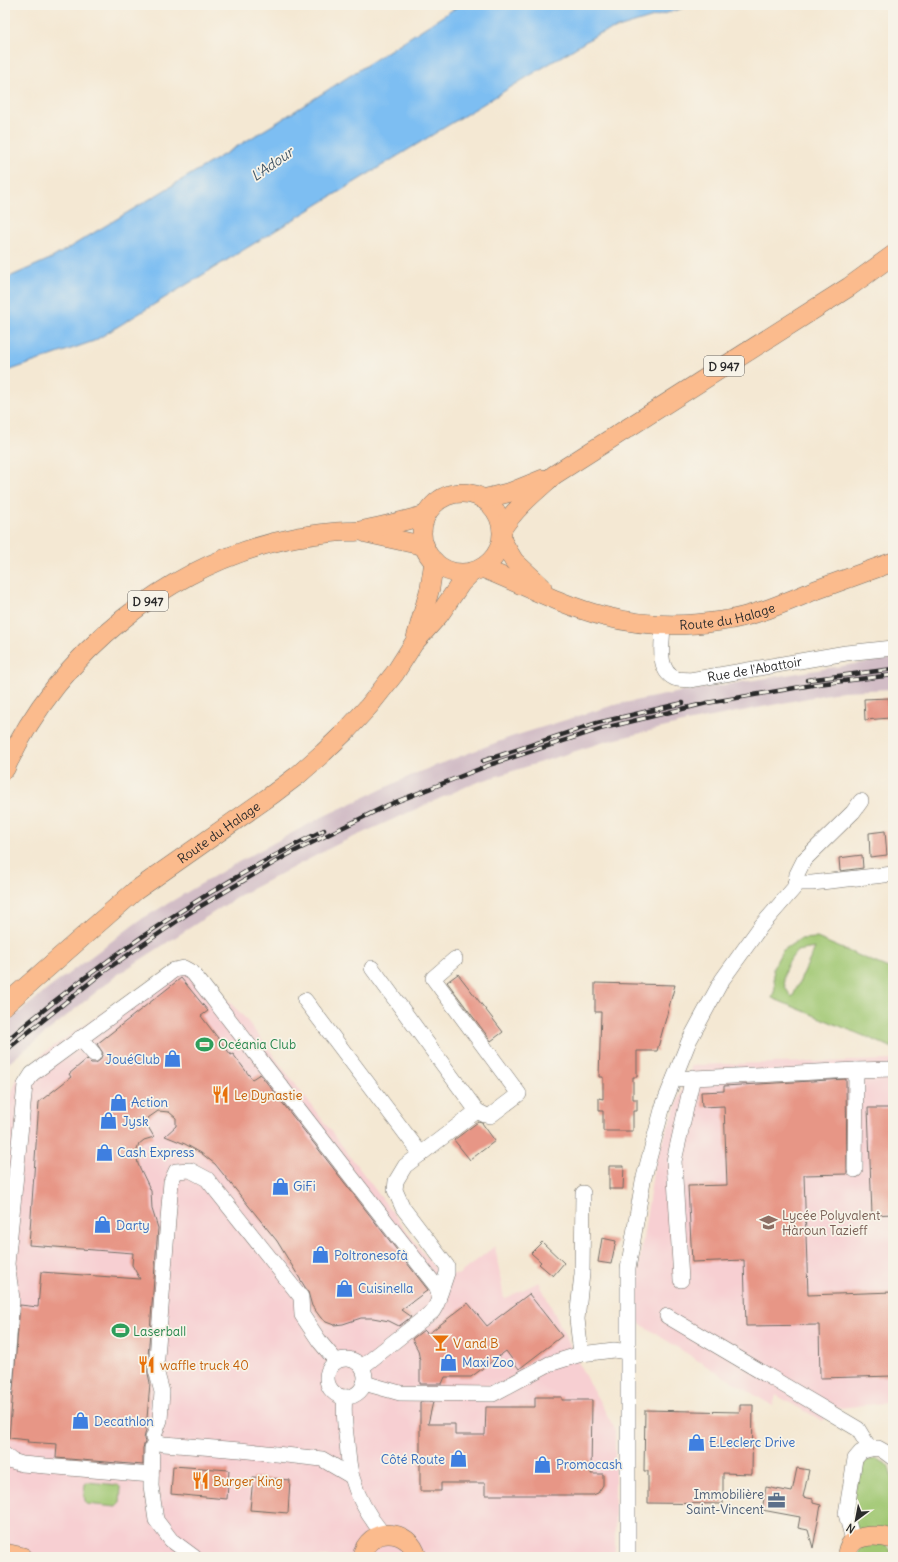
<svg xmlns="http://www.w3.org/2000/svg" width="898" height="1562" viewBox="0 0 898 1562" font-family="Delius,sans-serif">
<rect width="100%" height="100%" fill="#f7f3e8"/>
<filter id="ink" filterUnits="userSpaceOnUse"><feTurbulence type="fractalNoise" baseFrequency=".025" numOctaves="2"/><feDisplacementMap in="SourceGraphic" scale="8" xChannelSelector="R" yChannelSelector="G"/><feConvolveMatrix kernelMatrix="1 2 1 2 8 2 1 2 1" color-interpolation-filters="sRGB"/></filter>
<filter id="wash" filterUnits="userSpaceOnUse"><feTurbulence type="fractalNoise" baseFrequency=".012" numOctaves="4" result="noise"/><feDisplacementMap in="SourceGraphic" scale="16" xChannelSelector="R" yChannelSelector="G"/><feGaussianBlur stdDeviation="0.9" result="paint"/><feColorMatrix in="noise" values="0 0 0 0 0 0 0 0 0 0 0 0 0 0 0 0 0 1.4 0 .05"/><feComposite in="paint" operator="in"/></filter>
<g filter="url(#wash)">
<rect width="100%" height="100%" fill="#f4e8d3"/>
<g fill="#f7cfd2">
<path d="M193 965 245 1018 437 1271 458 1275 495 1246 504 1299 539 1282 584 1374 615 1429V1557H5V1112L17 1079 45 1052 101 1014Z"/>
<path d="M893 1060V1402L831 1409 823 1421 776 1395 773 1406 708 1367 636 1321V1283L655 1161 692 1065Z"/>
</g>
<path fill="#d2bdc6" d="M893 658V689L843 691 691 721 604 742 472 784 338 844 242 894 117 975 5 1066V1024L48 989 140 920 233 865 322 817 419 772 511 737 614 705 685 691Z"/>
<g fill="#a1c873" stroke="#667a4f" fill-rule="evenodd">
<path d="M817 938 893 970V1048L772 998 775 989 773 968 782 951 800 939ZM815 948 793 996 792 997C777 981 785 965 797 951Z"/>
<path d="M877 1459C881 1461 886 1463 888 1466 895 1474 894 1521 892 1532L858 1533 851 1514 858 1471 867 1460Z"/>
<path d="M88 1482 118 1485 121 1488 120 1503 116 1507 86 1504 84 1496 85 1484Z"/>
<path d="M885 1544 890 1549 892 1555 891 1557H859C856 1542 876 1544 885 1544Z"/>
</g>
<path fill="#7dbef2" stroke="#54748e" d="M460 5H693L598 34 94 341 5 372V279L52 258 281 120Z"/>
<g id="blocks">
<g fill="#e79686">
<path d="M889 698 890 718 865 720 864 699Z"/>
<path d="M885 831 887 855 870 857 869 833Z"/>
<path d="M862 855 863 868 840 871 839 858Z"/>
<path d="M458 974 503 1032 491 1041 447 982Z"/>
<path d="M181 978 208 1011 201 1016 231 1055 233 1054 252 1079 260 1074 428 1290 401 1310 411 1317 399 1326 389 1321 373 1318H361L343 1324 334 1325 326 1322 321 1318 312 1306 308 1292 277 1241 215 1164 201 1153 185 1144 165 1136 176 1126V1118L169 1112 158 1111 148 1118 147 1125 154 1137 144 1140 139 1144 136 1153 138 1164 151 1191 152 1209 158 1228 147 1369 150 1383 146 1430 144 1439 145 1442 143 1448V1465L56 1458 57 1444 27 1442 28 1440 9 1438 20 1305 38 1307 41 1272 140 1279 132 1265 133 1253 29 1245 39 1102 71 1077 69 1074 87 1059 91 1063H96L100 1060 103 1053 97 1044Z"/>
<path d="M595 983 675 985 657 1051H637V1077H633V1099H637V1111H633V1131H603V1111H599V1098L603 1099V1077H599L601 1012H595Z"/>
<path d="M846 1079 847 1174 804 1175 808 1295 893 1292V1376L820 1378 819 1325 746 1326 744 1260 692 1262 688 1186 727 1185 724 1106 702 1107 701 1092 724 1091V1086Z"/>
<path d="M868 1108H893V1214L872 1215Z"/>
<path d="M478 1122 482 1123 495 1141 470 1160 454 1140Z"/>
<path d="M609 1166H624L623 1189H609Z"/>
<path d="M602 1238 616 1241 611 1264 598 1262Z"/>
<path d="M542 1242 564 1263 553 1276 539 1264 541 1262 531 1253Z"/>
<path d="M529 1294 562 1336 519 1369 506 1351 471 1377H445L442 1384H420V1361L418 1350 412 1339 424 1330 428 1334 468 1303 487 1326Z"/>
<path d="M535 1397H562V1400H592L591 1474H603V1485L598 1493 593 1495H485V1483H441V1491H420V1402H433L428 1424H455V1435H485L486 1407H535Z"/>
<path d="M740 1405H753L752 1474 723 1473V1504L648 1503V1471H644L645 1410 740 1412Z"/>
<path d="M173 1466 229 1470 227 1499 171 1494Z"/>
<path d="M797 1468 809 1470 803 1497 813 1499V1503L821 1505 813 1548 808 1530 798 1528 800 1517 762 1510 766 1487 792 1492Z"/>
<path d="M253 1477 290 1480 288 1513 250 1510Z"/>
</g>
</g>
</g>
<g filter="url(#ink)">
<use href="#blocks" fill-opacity="0" stroke="#716d66" stroke-width="1"/>
<g fill="none" stroke-linecap="round" stroke-linejoin="round">
<defs>
<g id="minor">
<path id="s1" d="M663 624C663 641 655 672 677 679 681 680 686 679 690 680L846 653 893 648"/>
<path d="M795 883H812L893 874"/>
<path d="M372 968 477 1111"/>
<path d="M305 1000 421 1154"/>
<path d="M80 1038 94 1054"/>
<path d="M856 1070 893 1069"/>
<path d="M674 1079 856 1070 855 1170"/>
<path d="M681 1280 674 1161 693 1077"/>
<path d="M440 1294 447 1273V1266L403 1208 395 1190 396 1181 405 1166 477 1111 485 1115 490 1116 519 1094 433 978 455 959"/>
<path d="M667 1316 858 1429 870 1449"/>
<path d="M581 1354 577 1319 582 1274 583 1193"/>
<circle cx="346" cy="1378" r="19"/>
<path d="M364 1383 400 1393 493 1394 549 1364 581 1354 614 1350 627 1352"/>
<path d="M5 1389 12 1298 7 1264 25 1085 32 1074 174 970 184 968 193 973 436 1286C441 1296 439 1301 433 1311L362 1367"/>
<path d="M345 1397C343 1412 345 1428 347 1443 348 1454 349 1467 352 1477 358 1499 369 1517 383 1534"/>
<path d="M156 1442 164 1444 240 1450 322 1459 351 1476"/>
<path d="M5 1455 12 1461 22 1464 151 1475"/>
<path d="M853 1540 846 1514 855 1459 861 1452 870 1449 878 1448 885 1452 893 1458"/>
<path d="M194 1557 171 1540 156 1520 151 1486 152 1448 156 1442 153 1438 160 1420 162 1392 156 1370 171 1182 176 1171 190 1170 207 1179 301 1297 302 1315 320 1342 336 1361"/>
<path d="M628 1557V1269L643 1181 663 1106 689 1041 722 980 761 926 795 887 797 874 804 860 853 812 861 801"/>
</g>
<g id="major">
<circle cx="462" cy="533" r="40"/>
<path d="M483 499 511 492 543 479"/>
<path d="M502 529C516 507 535 492 554 475L849 287 893 255"/>
<path d="M366 533 425 546"/>
<path d="M502 541 514 561 542 587"/>
<path id="s2" d="M482 568C522 584 561 605 603 616 641 626 682 627 721 621 752 617 784 603 813 591 840 581 866 572 893 562"/>
<path d="M416 638 430 588 434 561"/>
<path d="M5 769C59 652 171 561 298 537 311 535 324 533 337 532 344 531 352 532 359 531 382 527 404 521 426 515"/>
<path id="s3" d="M5 1005 135 891 273 794 298 775 323 753 347 730 369 706 395 673 414 643 439 615 461 583 472 572"/>
<path d="M5 1553 23 1557"/>
<path d="M362 1557C367 1526 410 1527 417 1557"/>
<path d="M847 1557C846 1533 876 1534 893 1539"/>
</g>
</defs>
<use href="#minor" stroke="#716d66" stroke-width="16"/>
<use href="#major" stroke="#716d66" stroke-width="20"/>
<use href="#minor" stroke="#fff" stroke-width="15"/>
<use href="#major" stroke="#fbbb8d" stroke-width="19"/>
<defs>
<g id="rail">
<path d="M807 680 893 669"/>
<path d="M483 761 597 723 683 703"/>
<path d="M5 1042C102 959 209 887 324 830"/>
<path d="M5 1051 103 972 189 913 287 855 388 805 492 764 600 729 707 703 818 684 893 675"/>
</g>
</defs>
<use href="#rail" stroke="#2b2b2b" stroke-width="4.5"/>
<use href="#rail" stroke="#f7f3e8" stroke-width="3" stroke-dasharray="9" stroke-linecap="butt"/>
</g>
</g>
<defs>
<symbol id="stadium-bare" viewBox="-9 -9 18 18"><path d="M0-5a6.5 5 0 1 0 0 10a6.5 5 0 1 0 0-10ZM-3.5-1.8h7v3.6h-7Z" fill="#2e9e5b" stroke="#f7f3e8" stroke-width="2.5" paint-order="stroke"/></symbol>
<symbol id="shop-bare" viewBox="-9 -9 18 18"><path d="M-5-2.5h2.3a2.7 3.5 0 0 1 5.4 0H5L5.5 6h-11ZM-1.5-2.5h3a1.5 2.3 0 0 0-3 0Z" fill="#3f7fe0" stroke="#f7f3e8" stroke-width="2.5" paint-order="stroke"/></symbol>
<symbol id="restaurant-bare" viewBox="-9 -9 18 18"><path d="M-5-6h1v4h1v-4h1v4h1v-4h1v5L-1.5 .5V6h-2V.5L-5-1ZM5-6V6H3V1.5H1.5Q1.5-4 5-6Z" fill="#e8710a" stroke="#f7f3e8" stroke-width="2.5" paint-order="stroke"/></symbol>
<symbol id="school-bare" viewBox="-9 -9 18 18"><path d="M0-5L7-2L0 1L-7-2ZM-4 1L0 2.5L4 1V4Q0 6-4 4Z" fill="#8d6e63" stroke="#f7f3e8" stroke-width="2.5" paint-order="stroke"/></symbol>
<symbol id="bar-bare" viewBox="-9 -9 18 18"><path d="M-6-5H6L.8 .8V4.5H3.5V6h-7V4.5H-.8V.8Z" fill="#e8710a" stroke="#f7f3e8" stroke-width="2.5" paint-order="stroke"/></symbol>
<symbol id="office-bare" viewBox="-9 -9 18 18"><path d="M-6-3h4V-5.5h4V-3h4V5H-6ZM-1-4.5V-3h2v-1.5ZM-6 0V1H6V0Z" fill="#5c6f8a" stroke="#f7f3e8" stroke-width="2.5" paint-order="stroke"/></symbol>
</defs>
<g fill-rule="evenodd">
<use href="#stadium-bare" x="192" y="1032" width="25" height="25"/>
<use href="#shop-bare" x="160" y="1046" width="25" height="25"/>
<use href="#restaurant-bare" x="208" y="1082" width="25" height="25"/>
<use href="#shop-bare" x="106" y="1090" width="25" height="25"/>
<use href="#shop-bare" x="96" y="1108" width="25" height="25"/>
<use href="#shop-bare" x="92" y="1140" width="25" height="25"/>
<use href="#shop-bare" x="268" y="1174" width="25" height="25"/>
<use href="#school-bare" x="756" y="1210" width="25" height="25"/>
<use href="#shop-bare" x="90" y="1212" width="25" height="25"/>
<use href="#shop-bare" x="308" y="1242" width="25" height="25"/>
<use href="#shop-bare" x="332" y="1276" width="25" height="25"/>
<use href="#stadium-bare" x="108" y="1318" width="25" height="25"/>
<use href="#bar-bare" x="428" y="1330" width="25" height="25"/>
<use href="#shop-bare" x="436" y="1350" width="25" height="25"/>
<use href="#restaurant-bare" x="134" y="1352" width="25" height="25"/>
<use href="#shop-bare" x="68" y="1408" width="25" height="25"/>
<use href="#shop-bare" x="684" y="1430" width="25" height="25"/>
<use href="#shop-bare" x="446" y="1446" width="25" height="25"/>
<use href="#shop-bare" x="530" y="1452" width="25" height="25"/>
<use href="#restaurant-bare" x="188" y="1468" width="25" height="25"/>
<use href="#office-bare" x="764" y="1488" width="25" height="25"/>
</g>
<g text-anchor="middle" dominant-baseline="central" stroke-width="3.5" stroke-linejoin="round" paint-order="stroke">
<g fill="#f7f3e8" stroke="#686764" stroke-width="1">
<rect x="704" y="356" width="40" height="20" rx="3"/>
<rect x="128" y="591" width="40" height="20" rx="3"/>
</g>
<g font-size="12" font-weight="bold" fill="#2b2b2b">
<text x="724" y="366">D 947</text>
<text x="148" y="601">D 947</text>
</g>
<g font-size="13" fill="#2b2b2b" stroke="#f7f3e8">
<text stroke="none"><textPath href="#s2" startOffset="256">Route du Halage</textPath></text>
<text stroke="none"><textPath href="#s1" startOffset="140">Rue de l'Abattoir</textPath></text>
<text stroke="none"><textPath href="#s3" startOffset="275">Route du Halage</textPath></text>
</g>
<g font-size="13" fill="#27864d" stroke="#f7f3e8" text-anchor="start">
<text x="218" y="1044">Océania Club</text>
<text x="133" y="1331">Laserball</text>
</g>
<g font-size="13" fill="#366cbe" stroke="#f7f3e8" text-anchor="start">
<text x="160" y="1059" text-anchor="end">JouéClub</text>
<text x="131" y="1102">Action</text>
<text x="122" y="1121">Jysk</text>
<text x="117" y="1152">Cash Express</text>
<text x="293" y="1186">GiFi</text>
<text x="116" y="1225">Darty</text>
<text x="334" y="1255">Poltronesofà</text>
<text x="358" y="1288">Cuisinella</text>
<text x="462" y="1362">Maxi Zoo</text>
<text x="94" y="1421">Decathlon</text>
<text x="709" y="1442">E.Leclerc Drive</text>
<text x="445" y="1459" text-anchor="end">Côté Route</text>
<text x="556" y="1464">Promocash</text>
</g>
<g font-size="13" fill="#c56008" stroke="#f7f3e8" text-anchor="start">
<text x="234" y="1095">Le Dynastie</text>
<text x="453" y="1343">V and B</text>
<text x="160" y="1365">waffle truck 40</text>
<text x="213" y="1481">Burger King</text>
</g>
<g font-size="13" fill="#785e54" stroke="#f7f3e8" text-anchor="start">
<text x="782" y="1215">Lycée Polyvalent<tspan x="782" dy="15">Hàroun Tazieff</tspan></text>
</g>
<g font-size="13" fill="#4e5e75" stroke="#f7f3e8" text-anchor="end">
<text x="764" y="1494">Immobilière<tspan x="764" dy="15">Saint-Vincent</tspan></text>
</g>
<g font-size="14" font-style="italic" fill="#445767" stroke="#f7f3e8">
<text transform="translate(272 164) rotate(-35)">L'Adour</text>
</g>
</g>
<rect width="898" height="1562" fill="none" stroke="#f7f3e8" stroke-width="20"/>
<g transform="translate(856 1520) rotate(212)" stroke="#f7f3e8" stroke-width="3" paint-order="stroke">
<path d="M0-3L7 15L0 10L-7 15Z" fill="#2b2b2b"/>
<text y="-6" font-size="11" font-weight="bold" text-anchor="middle" fill="#2b2b2b">N</text>
</g>
</svg>
